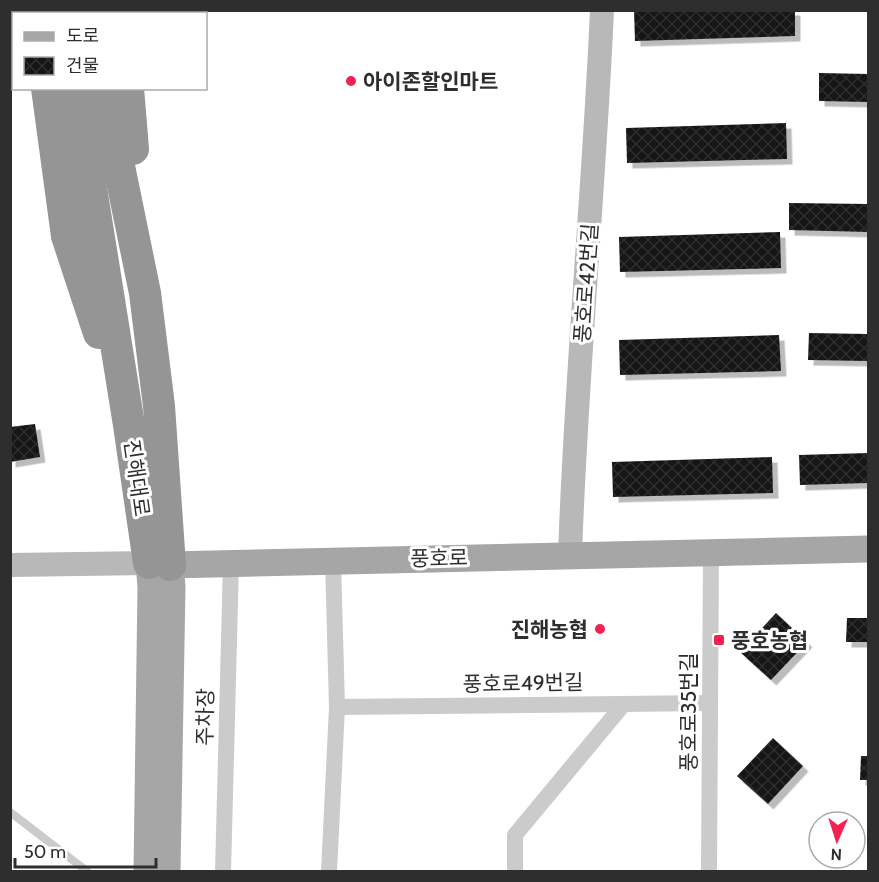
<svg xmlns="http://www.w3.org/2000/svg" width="879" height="882" viewBox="0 0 879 882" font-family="Cabin,'Noto Sans KR',sans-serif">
<defs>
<pattern id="building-cross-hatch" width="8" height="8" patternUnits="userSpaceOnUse" patternTransform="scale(1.5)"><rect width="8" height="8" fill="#151515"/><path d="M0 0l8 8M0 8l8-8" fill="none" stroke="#2f2f2f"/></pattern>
<filter id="shadow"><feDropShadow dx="5.5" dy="5.5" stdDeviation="0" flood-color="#0004"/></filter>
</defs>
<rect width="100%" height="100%" fill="#fff"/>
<g fill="url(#building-cross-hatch)" filter="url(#shadow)">
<path d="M634 10H795V36L635 41Z"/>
<path d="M819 73 868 74V102L819 101Z"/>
<path d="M786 123 787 159 627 163 626 128Z"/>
<path d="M789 203 868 204V232L789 230Z"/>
<path d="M780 232 781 268 620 272 619 237Z"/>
<path d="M809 333 868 334V361L808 360Z"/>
<path d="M779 335 781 371 620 375 619 340Z"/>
<path d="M35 424 40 457 10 462V427Z"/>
<path d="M868 453V483L800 485 799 455Z"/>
<path d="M772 457 773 493 613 497 612 462Z"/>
<path d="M776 613 807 642 771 680 740 652Z"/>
<path d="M847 618H868V642H846Z"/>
<path d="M773 738 803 766 768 804 737 776Z"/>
<path d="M861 756H868V780H860Z"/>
</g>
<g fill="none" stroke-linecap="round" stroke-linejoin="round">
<path stroke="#cbcbcb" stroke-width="8" d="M10 812 88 872"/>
<g stroke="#cbcbcb" stroke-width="16">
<path d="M337 707 710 703"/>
<path d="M223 872 231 563"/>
<path d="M329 872 337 707 333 561"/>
<path d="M515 872V835L623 705"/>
<path d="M709 872 711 552"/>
</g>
<g stroke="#b8b8b8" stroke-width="24">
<path d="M570 555C576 374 594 192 602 10"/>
<path d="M10 565 149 563"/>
</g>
<g stroke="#a6a6a6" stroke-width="27">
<path d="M147 872 151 587 149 563 170 565 868 549"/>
<path d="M167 872 172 587 170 565"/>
</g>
<g stroke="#959595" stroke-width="32">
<path d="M36 10 37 14"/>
<path d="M65 10V14"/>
<path d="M92 10V14"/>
<path d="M121 10V14"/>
<path d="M47 88 67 236 99 333"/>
<path d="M75 88 129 425 149 563"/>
<path d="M103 88 145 293 159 406 170 565"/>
<path d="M128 88 133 149"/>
</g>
</g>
<g fill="#f22251" stroke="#fff" stroke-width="2">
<circle cx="351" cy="81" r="6"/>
<circle cx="600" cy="629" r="6"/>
<rect x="713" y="634" width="12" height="12" rx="3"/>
</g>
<g text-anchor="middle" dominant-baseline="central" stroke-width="6" stroke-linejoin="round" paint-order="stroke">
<g font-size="21" font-weight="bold" fill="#2e2e2e" stroke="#fff" text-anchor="start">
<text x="363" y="81">아이존할인마트</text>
<text x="588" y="629" text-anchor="end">진해농협</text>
<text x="731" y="640">풍호농협</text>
</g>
<g font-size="21" fill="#2e2e2e" stroke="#fff">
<text transform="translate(586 283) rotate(-86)">풍호로42번길</text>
<text transform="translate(137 478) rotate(82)">진해대로</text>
<text transform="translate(439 558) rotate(-1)">풍호로</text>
<text transform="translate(523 683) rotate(-1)">풍호로49번길</text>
<text transform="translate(688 712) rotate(-90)">풍호로35번길</text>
<text transform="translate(205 717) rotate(-89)">주차장</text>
</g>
</g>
<rect width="879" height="882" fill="none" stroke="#2e2e2e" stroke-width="24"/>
<rect x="12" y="12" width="195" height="78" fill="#ffffff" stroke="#ababab" stroke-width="1.5"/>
<rect x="24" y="32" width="30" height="9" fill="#a6a6a6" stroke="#ababab" stroke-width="1.5"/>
<text x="66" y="42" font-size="18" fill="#2e2e2e">도로</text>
<rect x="24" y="57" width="30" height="18" fill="url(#building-cross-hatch)" stroke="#ababab" stroke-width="1.5"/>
<text x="66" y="72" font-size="18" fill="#2e2e2e">건물</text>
<g transform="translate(837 840) rotate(183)"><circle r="28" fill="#ffffff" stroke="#ababab" stroke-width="1.5"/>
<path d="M0-4.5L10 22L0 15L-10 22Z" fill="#f22251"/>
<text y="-9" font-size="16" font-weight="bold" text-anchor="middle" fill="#2e2e2e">N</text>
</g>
<path d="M15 858v9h141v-9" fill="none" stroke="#2e2e2e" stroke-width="3"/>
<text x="24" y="858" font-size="18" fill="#2e2e2e" stroke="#ffffff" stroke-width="4.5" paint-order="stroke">50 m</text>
</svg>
